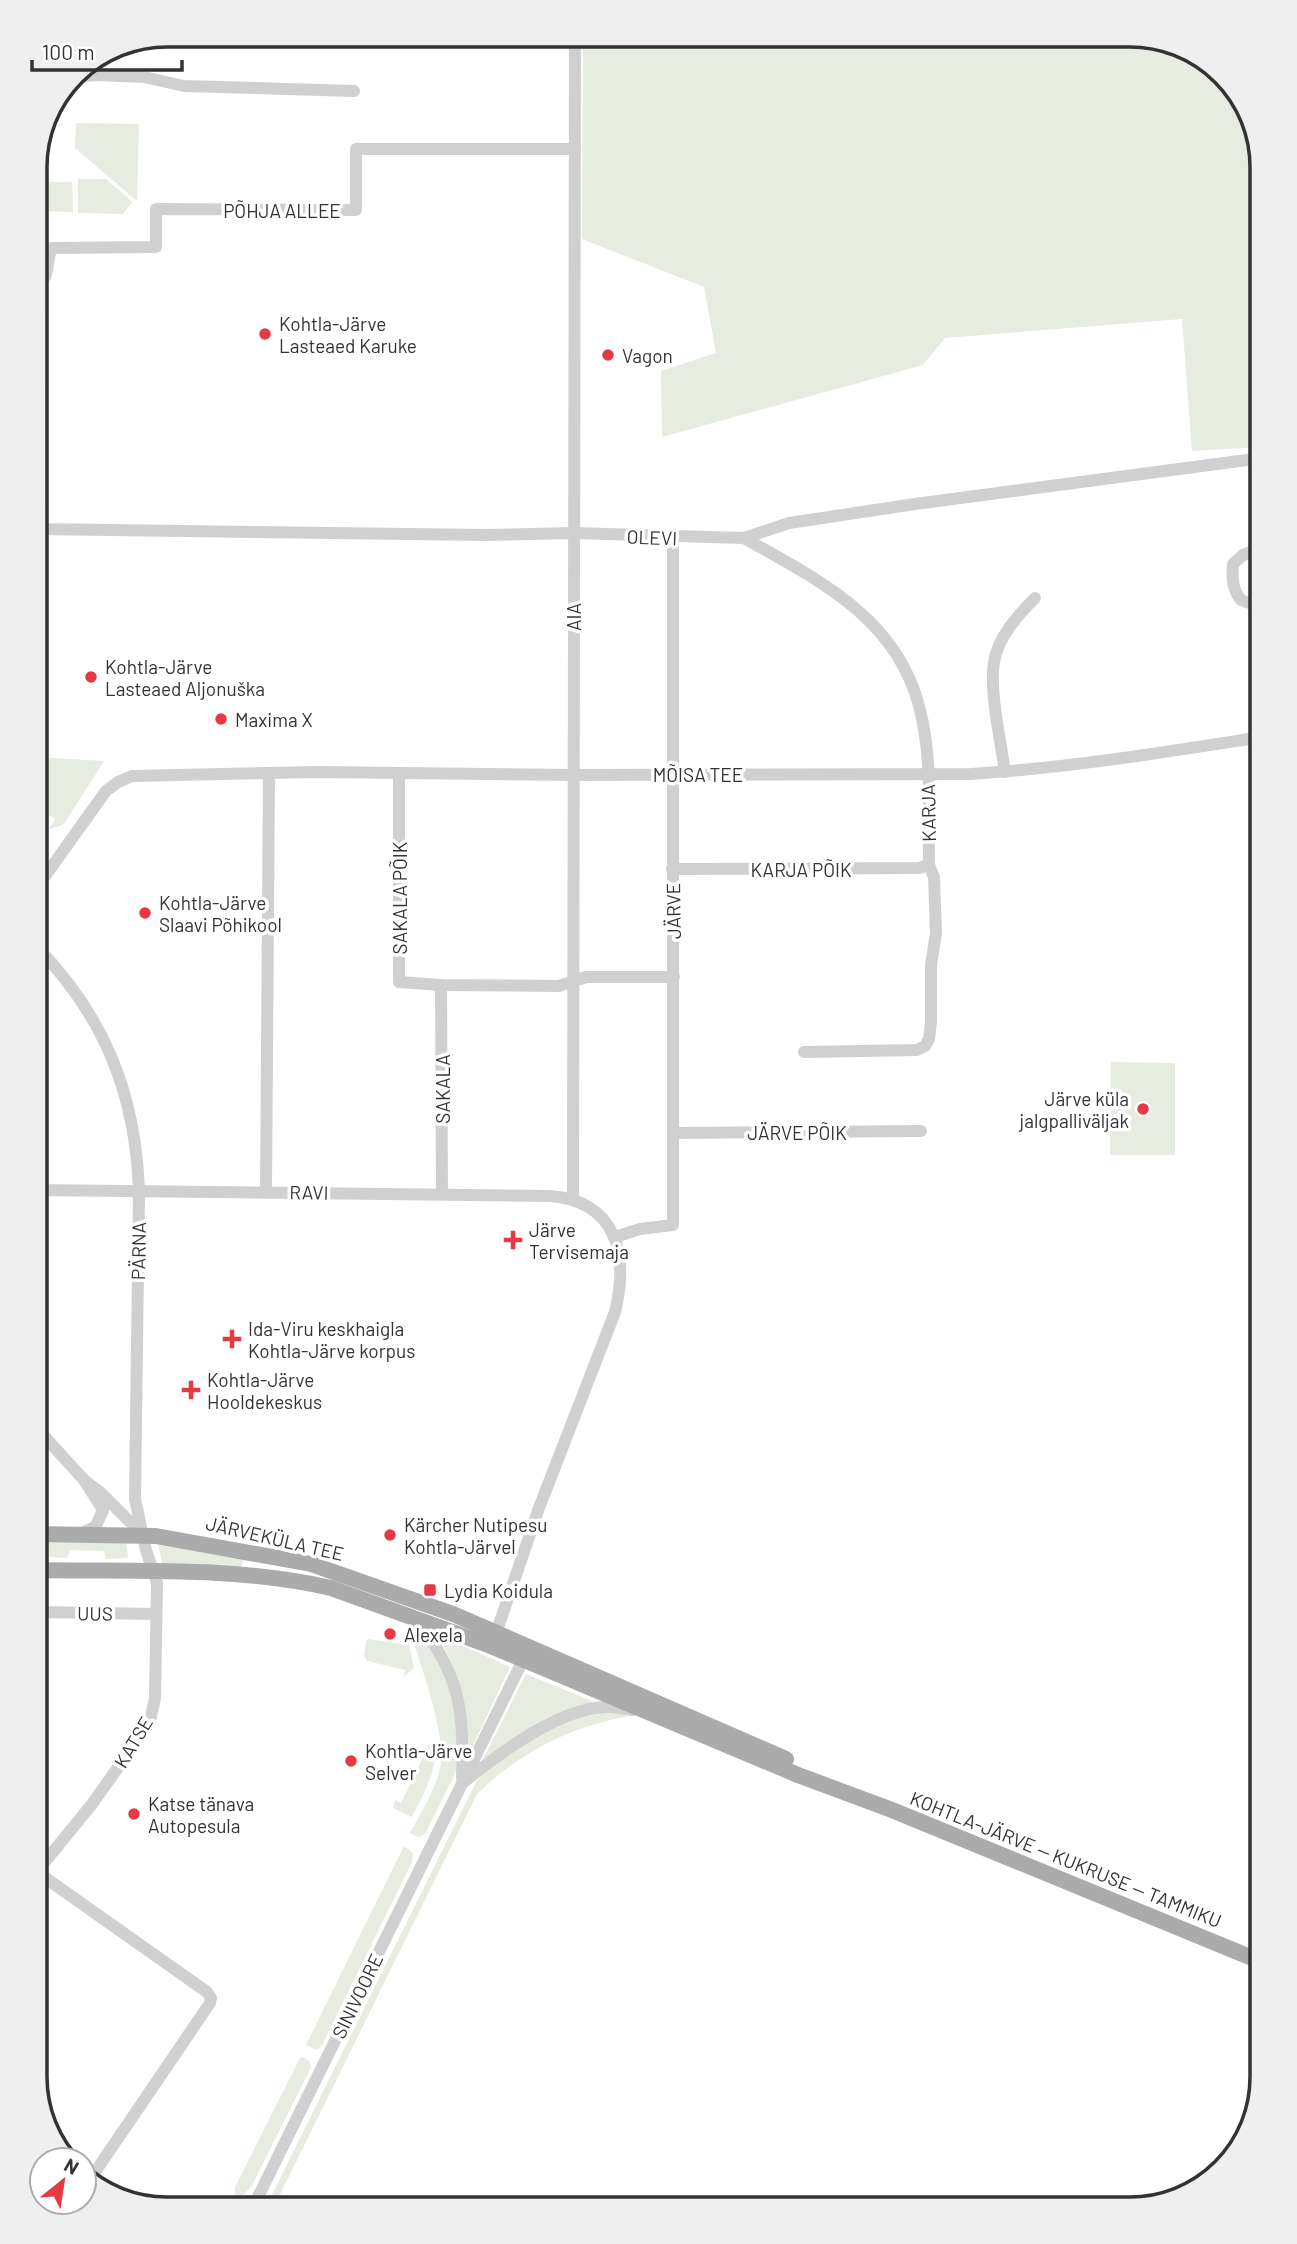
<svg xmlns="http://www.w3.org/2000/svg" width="1297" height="2244" viewBox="0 0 1297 2244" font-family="Barlow,sans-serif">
<rect width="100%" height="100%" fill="#fff"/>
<g fill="#e6ecdf">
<path d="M583 35H1139L1203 58 1249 109 1262 168V447L1192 451 1182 319 945 338 923 365 662 437 661 371 716 353 704 287 582 239Z"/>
<path d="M76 123 139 124 137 201 75 148Z"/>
<path d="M78 179H106L132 202 123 214 78 213Z"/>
<path d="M49 182H72L73 212 35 211V194Z"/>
<path d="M35 757 104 761 65 822 60 826 49 829 55 819 35 806Z"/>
<path d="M1111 1062 1175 1063V1155H1110Z"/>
<path d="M126 1540 128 1558 106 1559 104 1551 70 1550 67 1558C57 1557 47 1560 42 1549L44 1542Z"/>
<path d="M158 1542 244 1556 241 1567 162 1564Z"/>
<path d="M445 1638 510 1667 469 1754C468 1710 462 1680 441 1641Z"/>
<path d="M368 1639 409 1645 414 1668 404 1677 405 1670 367 1661 364 1656 366 1641Z"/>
<path d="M426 1644H429C433 1650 438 1656 441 1663 455 1690 465 1747 454 1776L425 1834 418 1837 410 1833C421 1813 435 1791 440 1768 447 1737 424 1677 415 1646Z"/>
<path d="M526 1674 594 1702 583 1705 482 1761Z"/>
<path d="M603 1710 626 1715 625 1717C569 1727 519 1753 477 1794L273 2209H265L476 1782C508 1748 557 1721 603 1710Z"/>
<path d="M434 1741C440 1769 423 1793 412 1817L393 1808 395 1800 401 1803 430 1743Z"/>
<path d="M404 1846 413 1853 412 1862 322 2045 317 2050 306 2045Z"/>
<path d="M301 2056 309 2061 311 2067 251 2187 239 2199 235 2195V2187Z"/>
</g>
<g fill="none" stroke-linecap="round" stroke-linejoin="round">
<g stroke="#d0d0d0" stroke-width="12">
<path d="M96 59V75"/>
<path d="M73 77 96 75 144 77 184 86 354 91"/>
<path d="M35 284H40C50 275 46 259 52 248L156 247V209L356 210V149H575"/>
<path d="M35 529 486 535 573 533 744 538 789 523 915 504 1262 458"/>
<path d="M744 538C818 580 896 617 919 706 933 757 928 813 929 865L934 877 936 933 931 965V1022L929 1039 925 1046 917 1050 804 1052"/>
<path d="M1262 602 1249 603 1241 600C1232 589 1232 578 1233 564L1243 555 1262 548"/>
<path d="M1005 772C1001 743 989 689 994 662 998 637 1018 615 1035 598"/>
<path d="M399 773V982L441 985 559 986 586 977H674"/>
<path d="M672 869 919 868 929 865"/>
<path d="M35 890 106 791 118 782 132 776 317 772 573 775 971 774C1068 768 1165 752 1262 737"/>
<path d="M441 985 442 1194"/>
<path d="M674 1133 921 1131"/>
<path d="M35 1190 550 1196C617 1201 629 1255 615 1312L539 1508 494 1639"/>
<path d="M266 1191 269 773"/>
<path d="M573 1199 575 35"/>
<path d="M615 1237 640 1229 673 1225V538"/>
<path d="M35 1426 84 1480"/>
<path d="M82 1533 96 1526 103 1510 84 1480 100 1492 143 1535"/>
<path d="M35 1612 156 1614"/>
<path d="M416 1619C460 1674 464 1709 462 1778"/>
<path d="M465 1781C500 1753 558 1709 605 1707 614 1706 623 1709 632 1710"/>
<path d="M37 1872 207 1992 211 1998 210 2003 89 2181"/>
<path d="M35 1874 92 1804 137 1741 150 1721 155 1698 157 1583 146 1550 135 1499 139 1192C136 1094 104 1015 35 945"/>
<path d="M252 2209 526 1654"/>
</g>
<g stroke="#ababab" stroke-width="16">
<path d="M35 1534 156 1536 311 1564 453 1614 786 1759"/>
<path d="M35 1570C131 1572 237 1566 331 1588L491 1646 798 1775 892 1810 1262 1962"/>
</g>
</g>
<g fill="#e63946" stroke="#fff" stroke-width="2.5">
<circle cx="265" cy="334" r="7"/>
<circle cx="608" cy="355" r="7"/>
<circle cx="91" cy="677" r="7"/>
<circle cx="221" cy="719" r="7"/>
<circle cx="145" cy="913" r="7"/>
<circle cx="1143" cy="1109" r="7"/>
<path d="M509.5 1229.5h7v7h7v7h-7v7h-7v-7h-7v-7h7z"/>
<path d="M228.5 1328.5h7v7h7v7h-7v7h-7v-7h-7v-7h7z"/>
<path d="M187.5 1379.5h7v7h7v7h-7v7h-7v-7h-7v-7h7z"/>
<circle cx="390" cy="1535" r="7"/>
<rect x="423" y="1583" width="14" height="14" rx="3.5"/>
<circle cx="390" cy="1634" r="7"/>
<circle cx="351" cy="1761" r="7"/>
<circle cx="134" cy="1814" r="7"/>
</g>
<g text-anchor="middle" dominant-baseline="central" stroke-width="7" stroke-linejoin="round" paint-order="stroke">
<g font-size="19" fill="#333" stroke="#fff">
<text x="282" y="210">PÕHJA ALLEE</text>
<text transform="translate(652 537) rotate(2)">OLEVI</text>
<text transform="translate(573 617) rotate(-90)">AIA</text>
<text x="698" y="774">MÕISA TEE</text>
<text transform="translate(928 813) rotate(-91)">KARJA</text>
<text x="801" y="869">KARJA PÕIK</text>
<text transform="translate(399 898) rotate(-90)">SAKALA PÕIK</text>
<text transform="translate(673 911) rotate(-91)">JÄRVE</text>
<text transform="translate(442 1089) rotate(-90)">SAKALA</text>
<text x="797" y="1132">JÄRVE PÕIK</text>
<text transform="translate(309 1192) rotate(1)">RAVI</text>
<text transform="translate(138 1251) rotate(-89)">PÄRNA</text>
<text transform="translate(275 1538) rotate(13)">JÄRVEKÜLA TEE</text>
<text transform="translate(95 1613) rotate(1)">UUS</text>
<text transform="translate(133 1742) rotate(-59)">KATSE</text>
<text transform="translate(1066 1859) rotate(22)">KOHTLA-JÄRVE — KUKRUSE — TAMMIKU</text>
<text transform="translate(357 1996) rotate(-64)">SINIVOORE</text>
</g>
<g font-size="19" fill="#333" stroke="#fff" text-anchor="start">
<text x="279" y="323">Kohtla-Järve<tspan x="279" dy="22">Lasteaed Karuke</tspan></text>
<text x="622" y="355">Vagon</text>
<text x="105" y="666">Kohtla-Järve<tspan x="105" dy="22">Lasteaed Aljonuška</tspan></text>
<text x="235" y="719">Maxima X</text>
<text x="159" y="902">Kohtla-Järve<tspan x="159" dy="22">Slaavi Põhikool</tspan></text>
<text x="1129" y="1098" text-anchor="end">Järve küla<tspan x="1129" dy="22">jalgpalliväljak</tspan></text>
<text x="529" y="1229">Järve<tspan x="529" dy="22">Tervisemaja</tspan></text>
<text x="248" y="1328">Ida-Viru keskhaigla<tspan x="248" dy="22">Kohtla-Järve korpus</tspan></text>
<text x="207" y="1379">Kohtla-Järve<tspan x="207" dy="22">Hooldekeskus</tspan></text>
<text x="404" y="1524">Kärcher Nutipesu<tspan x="404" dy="22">Kohtla-Järvel</tspan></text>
<text x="444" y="1590">Lydia Koidula</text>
<text x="404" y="1634">Alexela</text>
<text x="365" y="1750">Kohtla-Järve<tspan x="365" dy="22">Selver</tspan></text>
<text x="148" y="1803">Katse tänava<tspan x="148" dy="22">Autopesula</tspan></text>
</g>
</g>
<path d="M0 0H1297V2244H0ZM167 47H1130A120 120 0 0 1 1250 167V2077A120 120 0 0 1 1130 2197H167A120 120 0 0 1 47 2077V167A120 120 0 0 1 167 47Z" fill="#efefef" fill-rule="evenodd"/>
<path fill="none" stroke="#333" stroke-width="3.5" d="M167 47H1130A120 120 0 0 1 1250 167V2077A120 120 0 0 1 1130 2197H167A120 120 0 0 1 47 2077V167A120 120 0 0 1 167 47Z"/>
<g transform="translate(63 2181) rotate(30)"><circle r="33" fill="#ffffff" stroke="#adadad" stroke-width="2"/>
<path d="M0-5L12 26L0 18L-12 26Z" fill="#e63946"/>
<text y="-10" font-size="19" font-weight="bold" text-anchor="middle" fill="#333333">N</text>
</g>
<path d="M32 60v10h150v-10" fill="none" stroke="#333333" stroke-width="3.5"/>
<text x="42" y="60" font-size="21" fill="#333333" stroke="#ffffff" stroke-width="5" paint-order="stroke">100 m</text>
</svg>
